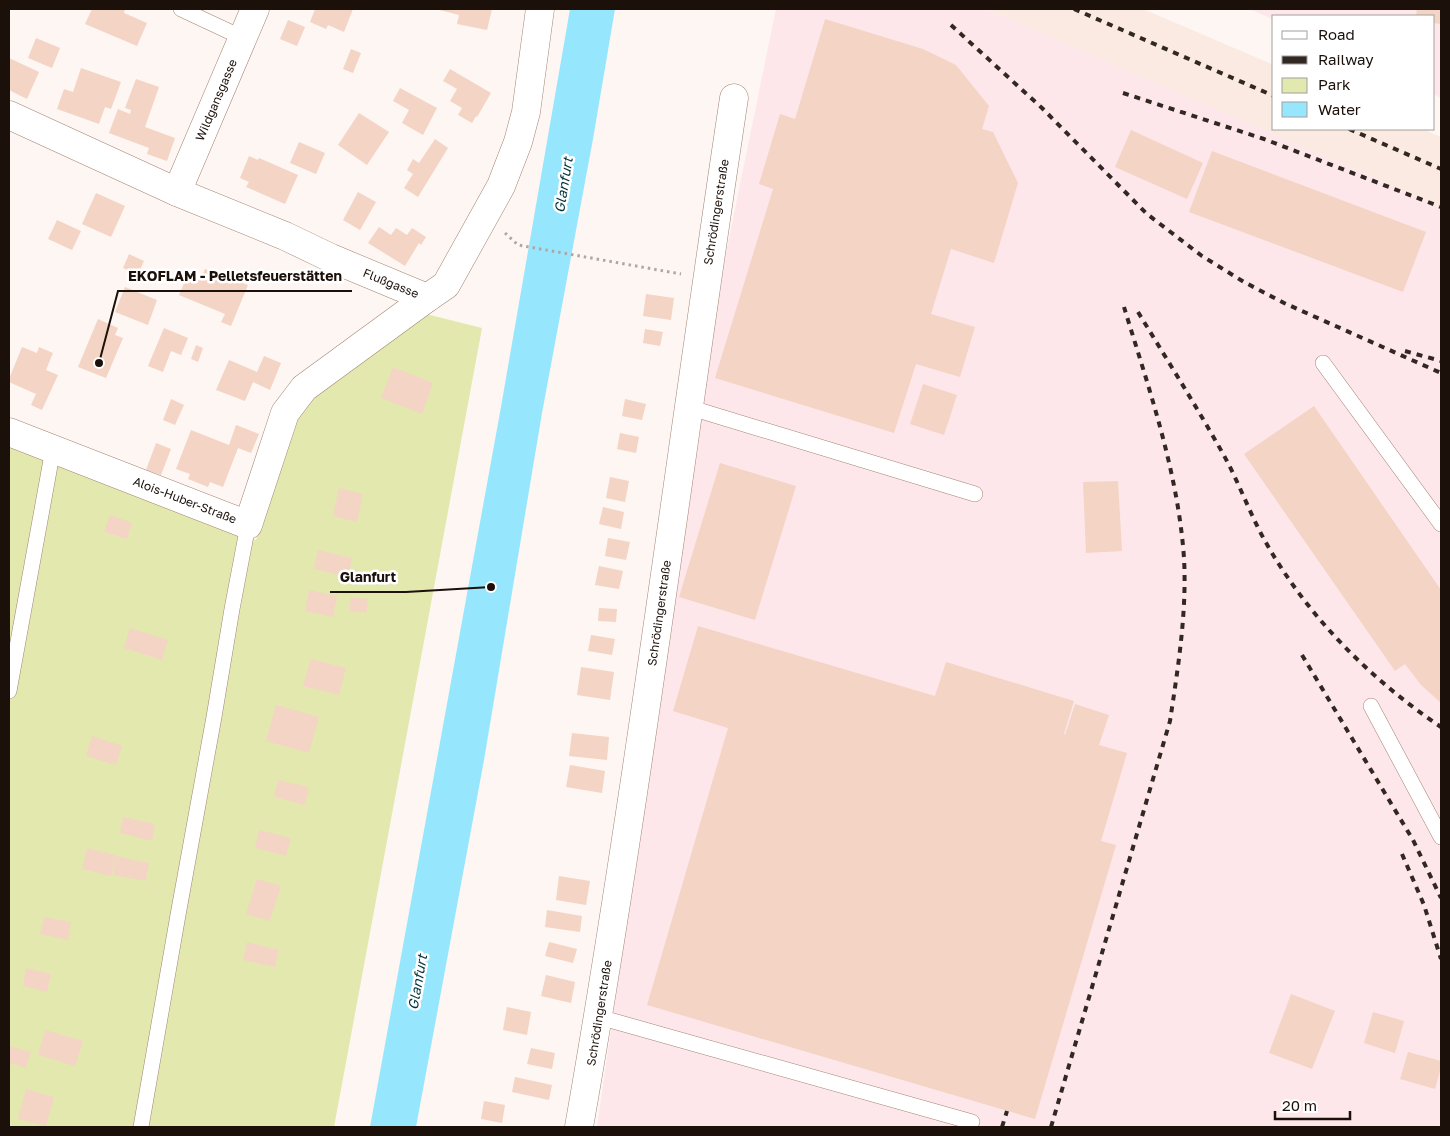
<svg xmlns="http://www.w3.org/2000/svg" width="1450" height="1136" viewBox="0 0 1450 1136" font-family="'Golos Text',sans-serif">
<rect width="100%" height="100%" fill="#fdf6f2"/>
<path fill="#fbeae1" d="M986 9H1143L1274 65V129H1423L1441 137V207Z"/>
<g fill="#fde7ea">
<path d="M776 9H986L1441 207V1127H597L716 302Z"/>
<path d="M1250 9H1441V98L1434 94V16H1274V20Z"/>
</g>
<path fill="#e2e8ae" d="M426 314 482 328 334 1127H9V444L256 540 284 438 315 396Z"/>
<path fill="#96e7fd" d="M570 9H615L593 139 542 413 484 760 416 1127H370L501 407Z"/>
<g fill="#f4d4c4">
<path d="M92 9H125L124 13 147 23 137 46 85 24Z"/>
<path d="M315 9H353L344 32 328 25 326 29 310 22Z"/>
<path d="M436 9H492L487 30 457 24 459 15Z"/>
<path d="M1417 9H1441V24L1434 23V16H1416Z"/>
<path d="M825 19 923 49 956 65 989 106 982 129 993 132 1018 183 994 263 951 249 931 314 975 327 960 377 916 364 894 433 715 378 773 189 759 184 780 114 795 119Z"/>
<path d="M288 20 305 27 297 46 280 39Z"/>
<path d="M36 38 60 48 52 68 28 58Z"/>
<path d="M351 49 361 53 353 73 343 69Z"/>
<path d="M9 58 39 72 27 99 9 90Z"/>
<path d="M81 68 121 82 111 109 105 107 99 124 57 109 64 89 73 92Z"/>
<path d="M450 69 491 93 477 117 476 116 472 123 458 115 462 108 450 101 457 89 443 81Z"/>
<path d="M136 79 159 87 145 127 175 138 167 161 147 154 149 148 109 133 118 109 130 114 131 110 125 108Z"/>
<path d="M400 88 437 108 423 135 402 123 409 110 393 101Z"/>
<path d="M359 113 389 132 367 165 338 145Z"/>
<path d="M1131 130 1203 163 1187 199 1115 167Z"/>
<path d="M435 139 448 148 418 197 404 188 413 174 407 170 413 159 419 163Z"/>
<path d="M299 142 325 153 316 174 290 163Z"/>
<path d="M1212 151 1426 232 1403 292 1189 212Z"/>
<path d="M249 156 258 160 259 158 298 175 285 204 246 187 249 182 240 178Z"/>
<path d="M358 192 376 202 360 230 343 220Z"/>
<path d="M96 193 125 206 111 237 82 224Z"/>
<path d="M57 220 81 231 72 250 48 239Z"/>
<path d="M379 227 391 235 396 228 407 235 412 228 426 237 421 245 419 243 405 266 368 243Z"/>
<path d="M129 254 144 261 138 274 123 268Z"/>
<path d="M205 269 248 285 231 326 221 322 225 314 179 295 188 274 201 279Z"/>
<path d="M125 287 157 300 148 325 115 312Z"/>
<path d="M646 294 674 298 671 320 643 316Z"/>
<path d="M98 319 118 328 115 335 123 338 106 378 78 367Z"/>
<path d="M164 328 188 338 181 355 171 351 163 372 148 366Z"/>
<path d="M645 329 663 332 660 346 643 343Z"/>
<path d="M196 345 203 348 198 362 191 359Z"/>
<path d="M22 347 37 353 39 347 53 353 46 370 58 375 42 410 31 405 36 394 9 382V379Z"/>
<path d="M264 356 281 363 270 390 253 382 245 401 216 390 229 360 257 372Z"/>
<path d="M393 367 433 383 422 414 381 398Z"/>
<path d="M923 384 957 395 944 435 910 424Z"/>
<path d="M171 399 184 405 175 425 163 420Z"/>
<path d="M625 399 646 404 642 420 622 416Z"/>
<path d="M1314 406 1441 590V703L1421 685 1405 664 1395 671 1244 454Z"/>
<path d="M236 425 259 434 251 453 238 448 223 487 210 482 208 487 188 479 190 474 176 469 191 430 229 445Z"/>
<path d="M620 433 639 437 636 453 617 449Z"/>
<path d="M156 443 171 449 161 475 146 470Z"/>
<path d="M720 463 796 486 755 620 679 597Z"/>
<path d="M610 477 629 481 625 502 606 498Z"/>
<path d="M1118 481 1122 551 1086 553 1083 482Z"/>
<path d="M339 488 363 494 357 522 333 516Z"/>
<path d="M603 507 624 512 621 529 599 524Z"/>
<path d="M110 515 132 523 127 539 104 532Z"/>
<path d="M608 538 630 542 626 560 605 556Z"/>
<path d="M318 550 352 558 348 577 314 569Z"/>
<path d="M599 566 623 571 619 589 595 585Z"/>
<path d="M309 590 337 596 333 617 305 611Z"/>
<path d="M351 597 368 599 366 613 349 611Z"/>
<path d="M599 608 617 609 616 622 598 621Z"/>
<path d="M698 626 935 696 946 662 1074 701 1064 734 1065 735 1075 704 1109 715 1099 745 1127 753 1101 841 1116 845 1035 1119 647 1005 728 728 673 711Z"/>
<path d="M130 628 168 640 162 660 124 648Z"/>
<path d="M591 635 615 639 612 655 588 651Z"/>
<path d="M311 659 346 668 339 695 303 686Z"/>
<path d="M581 667 614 672 610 700 577 695Z"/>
<path d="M276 705 319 717 309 753 266 741Z"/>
<path d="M572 733 609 737 607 760 569 756Z"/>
<path d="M92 736 122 746 116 765 86 756Z"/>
<path d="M570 765 605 771 602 793 566 787Z"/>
<path d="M278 780 309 787 305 805 274 797Z"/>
<path d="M123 817 155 824 152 841 120 833Z"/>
<path d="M259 830 291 838 286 856 255 848Z"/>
<path d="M87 848 116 855 111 876 82 869Z"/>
<path d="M116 856 149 863 146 881 113 875Z"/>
<path d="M559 876 590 881 586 905 556 900Z"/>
<path d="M257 879 281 886 270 921 246 914Z"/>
<path d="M547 910 582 916 580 932 545 927Z"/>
<path d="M44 917 71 922 68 940 40 934Z"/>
<path d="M247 942 279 950 275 967 243 960Z"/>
<path d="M549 942 577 949 573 963 545 956Z"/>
<path d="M26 968 51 974 47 992 23 986Z"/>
<path d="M546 975 575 982 571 1003 541 996Z"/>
<path d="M1291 994 1335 1011 1312 1069 1269 1053Z"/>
<path d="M507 1007 531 1012 527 1035 503 1030Z"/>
<path d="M1373 1012 1404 1021 1395 1053 1364 1043Z"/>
<path d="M45 1030 83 1041 75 1066 38 1055Z"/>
<path d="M9 1046 31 1052 26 1068 9 1063Z"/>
<path d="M531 1048 555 1053 552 1069 527 1064Z"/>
<path d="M1408 1052 1441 1061V1067L1435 1089 1400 1079Z"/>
<path d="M515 1077 552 1085 549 1100 512 1092Z"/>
<path d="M26 1089 54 1097 46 1126 18 1119Z"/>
<path d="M484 1101 505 1105 502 1123 481 1119Z"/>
</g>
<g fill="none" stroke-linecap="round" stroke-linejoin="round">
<defs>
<g id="lane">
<path d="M181 9 243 38"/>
<path d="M1323 363 1441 524"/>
<path d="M688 407 975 494"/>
<path d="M9 691 53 449"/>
<path d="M1371 706 1441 837"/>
<path d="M599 1017 972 1122"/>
<path d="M141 1127 178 915 214 717 232 609 248 525"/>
</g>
<g id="street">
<path d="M9 115 177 192 285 236 331 258 427 298 446 285 501 186 518 142 526 112 540 9"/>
<path d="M177 192 255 9"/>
<path d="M9 432 248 525 285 413 304 388 427 298"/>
<path d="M579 1127C639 785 682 441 734 98"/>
</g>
</defs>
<use href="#lane" stroke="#a48474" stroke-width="16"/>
<use href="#street" stroke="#a48474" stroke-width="29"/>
<path stroke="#b0a7a3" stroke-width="3" stroke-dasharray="2.5 4" stroke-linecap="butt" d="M505 233 518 245 681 274"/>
<use href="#lane" stroke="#fff" stroke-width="15"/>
<use href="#street" stroke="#fff" stroke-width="28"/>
<g stroke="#322822" stroke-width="4" stroke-dasharray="6 6" stroke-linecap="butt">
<path d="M1074 9 1274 96"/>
<path d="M951 25 1042 108 1147 214 1202 256 1244 282 1284 303 1441 373"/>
<path d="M1123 93 1264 139 1441 207"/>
<path d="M1349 129 1441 169"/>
<path d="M1138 312C1166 358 1195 404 1222 452 1238 480 1249 512 1265 541 1307 616 1370 679 1441 727"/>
<path d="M1405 351 1441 361"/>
<path d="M1302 655 1413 840 1441 898"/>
<path d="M1402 854 1424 905 1441 959"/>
<path d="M1002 1127 1007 1111"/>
<path d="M1051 1127 1170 721C1178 668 1187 612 1184 558 1178 472 1149 389 1124 307"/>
</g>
</g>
<g text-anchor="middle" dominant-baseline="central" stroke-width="5" stroke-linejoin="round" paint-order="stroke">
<g font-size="12" fill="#1b100a" stroke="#fff">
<text transform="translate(216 100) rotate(-67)">Wildgansgasse</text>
<text transform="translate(716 212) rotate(-81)">Schrödingerstraße</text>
<text transform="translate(391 283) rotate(22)">Flußgasse</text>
<text transform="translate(185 500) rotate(21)">Alois-Huber-Straße</text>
<text transform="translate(659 613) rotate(-82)">Schrödingerstraße</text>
<text transform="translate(599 1013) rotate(-81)">Schrödingerstraße</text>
</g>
<g font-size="14" font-style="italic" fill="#00343f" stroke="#fff">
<text transform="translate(563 185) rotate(-81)">Glanfurt</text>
<text transform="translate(417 982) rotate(-80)">Glanfurt</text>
</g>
</g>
<path fill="none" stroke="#1b100a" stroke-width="2" d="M99 363L118 291H352M491 587L406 592H330"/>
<g fill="#1b100a" stroke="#fff" stroke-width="2">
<circle cx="99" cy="363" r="5"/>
<circle cx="491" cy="587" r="5"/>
</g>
<g font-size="14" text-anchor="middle" font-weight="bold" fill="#1b100a" stroke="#fff" stroke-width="5" stroke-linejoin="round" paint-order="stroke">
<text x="235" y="281">EKOFLAM - Pelletsfeuerstätten</text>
<text x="368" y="582">Glanfurt</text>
</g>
<rect width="1450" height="1136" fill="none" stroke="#1b100a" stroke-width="20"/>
<rect x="1272" y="15" width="162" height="115" fill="#ffffff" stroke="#a49f9d"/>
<rect x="1282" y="31" width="25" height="8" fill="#ffffff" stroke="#a49f9d"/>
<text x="1318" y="40" font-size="15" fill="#1b100a">Road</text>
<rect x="1282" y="56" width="25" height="8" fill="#322822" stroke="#a49f9d"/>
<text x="1318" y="65" font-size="15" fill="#1b100a">Railway</text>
<rect x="1282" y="78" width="25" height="15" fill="#e2e8ae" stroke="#a49f9d"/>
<text x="1318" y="90" font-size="15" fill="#1b100a">Park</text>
<rect x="1282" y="102" width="25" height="15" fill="#96e7fd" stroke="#a49f9d"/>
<text x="1318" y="115" font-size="15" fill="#1b100a">Water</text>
<path d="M1275 1111v8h75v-8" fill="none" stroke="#1b100a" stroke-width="2.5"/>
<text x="1282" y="1111" font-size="15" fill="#1b100a" stroke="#ffffff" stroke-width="4" paint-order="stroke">20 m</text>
</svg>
